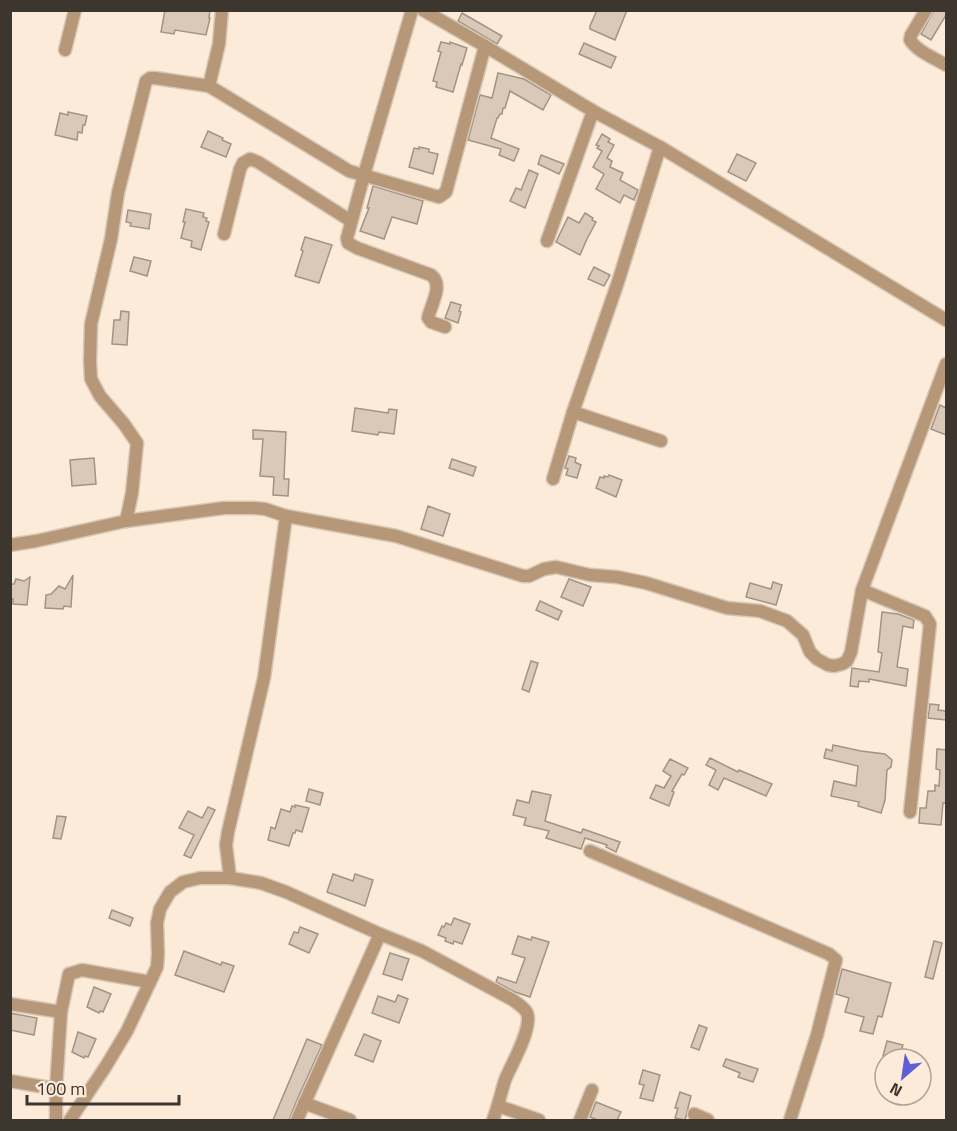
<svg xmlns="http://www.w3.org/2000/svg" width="957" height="1131" viewBox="0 0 957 1131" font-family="'Titillium Web',sans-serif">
<rect width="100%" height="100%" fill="#fcebd9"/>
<g fill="#dac9b8" stroke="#a39383" stroke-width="1.5">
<path d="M165 10H210L209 18H210L206 35 175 30 174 34 161 32Z"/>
<path d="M597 10H627L615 40 590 29V26Z"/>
<path d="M934 10H946V15L931 40 921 34Z"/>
<path d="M462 13 502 36 497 44 458 21Z"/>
<path d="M441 42 450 44V42L467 48 462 65 461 64 453 92 436 87 437 82 433 81 441 52 438 51Z"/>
<path d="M584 43 616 57 611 68 579 54Z"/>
<path d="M498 73 524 79 551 95 543 110 510 91 505 108H503L502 114H500L498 118H497L491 138 519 149 514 161 499 155 501 149 468 140 480 95 492 98Z"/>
<path d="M68 112 87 116 85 125H83L82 133 78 132 77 140 55 135 60 113 68 115Z"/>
<path d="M208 131 223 138 222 140 231 144 226 157 201 147Z"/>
<path d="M602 134 610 139 608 142 614 145 607 158 612 161 610 167 623 173 620 180 638 190 634 200 624 195 620 203 596 189 604 174 593 167 602 151 597 148 599 146 596 145Z"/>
<path d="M419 147 429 149V152L438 154 433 174 409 167 414 148 419 149Z"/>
<path d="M737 154 756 163 746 181 728 172Z"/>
<path d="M541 155 564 164 559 174 538 164Z"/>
<path d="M529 170 538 174 525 208 510 201 516 188 521 190Z"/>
<path d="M373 186 423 201 417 224 392 217 384 239 360 231 369 208H367Z"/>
<path d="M186 209 204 213 203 217 207 218 206 221 209 222 201 250 191 247 192 241 181 238 185 222H183Z"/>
<path d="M128 210 151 214 149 229 130 226 131 223 126 222Z"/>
<path d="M585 213 593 218 592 220 596 222 587 239 580 255 556 242 568 217 579 223Z"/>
<path d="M305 237 332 245 319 283 295 276 303 251 301 250Z"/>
<path d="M134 257 151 261 147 276 130 271Z"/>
<path d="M594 267 610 275 604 286 588 279Z"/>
<path d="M451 302 461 305 459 311 461 312 458 323 445 318Z"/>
<path d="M121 311 129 312 127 345 112 344 114 320H120Z"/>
<path d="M940 405 946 408V435L931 429Z"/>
<path d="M355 408 388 413 389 409 397 410 394 434 379 432 378 435 352 431Z"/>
<path d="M253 430 286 432 284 479H289L288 496 273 495 274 477 260 476 263 439H253Z"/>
<path d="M569 456 576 458 575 462 581 465 577 478 566 475 568 469 565 468Z"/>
<path d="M94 458 96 484 72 486 70 460Z"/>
<path d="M452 459 476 467 473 476 449 468Z"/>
<path d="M609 475 622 480 616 497 596 488 600 477 604 478V476L608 477Z"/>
<path d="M428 506 450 514 443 536 421 529Z"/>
<path d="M73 575 71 607 64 606 63 609 45 608 46 595 51 594 59 586 65 589Z"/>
<path d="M30 577 27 605 13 604V599H10V584H14L16 579 24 581Z"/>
<path d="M569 579 591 587 583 606 561 597Z"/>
<path d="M773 582 782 585 776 605 746 597 750 583 771 589Z"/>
<path d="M540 601 562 611 558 620 536 610Z"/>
<path d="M882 612 898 614 914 620 913 628 903 626 897 667 908 669 906 686 869 679V682L859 681 858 687 850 686 852 668 879 672 882 653 878 652Z"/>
<path d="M531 661 538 663 529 692 522 689Z"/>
<path d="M930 704 939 705 938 710 946 711V720L928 718Z"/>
<path d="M833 745 861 751 885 754 892 760 891 767 887 770 885 800 881 813 858 806 859 802 831 796 834 781 856 786 858 766 824 758 826 749 832 751Z"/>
<path d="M937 749 946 750V803H943L941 825 919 823 920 808H926L928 791H935V785L939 786 940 770 936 769Z"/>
<path d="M710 758 738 772 739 770 772 784 766 796 724 778 718 790 709 785 716 770 706 765Z"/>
<path d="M670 759 688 768 684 775 682 774 672 791 674 792 669 806 650 798 656 785 664 788 671 776 663 771Z"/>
<path d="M309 789 323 793 320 805 306 801Z"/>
<path d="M532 791 551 795 545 821 581 833 583 829 620 842 616 852 606 847 607 845 585 838 581 849 546 838 549 831 524 825 526 818 513 815 517 800 529 803Z"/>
<path d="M295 805 309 808 302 832 296 830 295 833H293L289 846 268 840 271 827 275 829 281 809 290 812 292 806 295 807Z"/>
<path d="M208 807 215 810 191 858 184 855 194 835 179 828 188 811 202 818Z"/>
<path d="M57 816 66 817 61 839 53 838Z"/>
<path d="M333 874 353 881 355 874 373 880 365 906 327 892Z"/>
<path d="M112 910 133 918 130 926 109 918Z"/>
<path d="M454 918 470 924 462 944 454 941 453 944 445 941 446 938 438 935 442 926 444 927 446 923 451 925Z"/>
<path d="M300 927 318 934 309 953 289 944 294 932 298 933Z"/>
<path d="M518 936 531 940 532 937 549 942 530 997 515 992 496 982 498 977 516 983 525 958 512 954Z"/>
<path d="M934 941 942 943 933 979 925 977Z"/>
<path d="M184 951 221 965 222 962 234 966 224 992 175 975Z"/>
<path d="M390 953 409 959 402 980 383 974Z"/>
<path d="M842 969 891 983 882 1017 878 1016 873 1034 860 1031 864 1017 845 1012 849 998 836 994Z"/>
<path d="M94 987 111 994 103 1012 100 1011 99 1013 87 1007Z"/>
<path d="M398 995 408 999 399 1023 372 1013 378 996 395 1002Z"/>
<path d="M10 1013 37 1018 34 1035 10 1030Z"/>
<path d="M699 1025 707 1028 699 1050 691 1047Z"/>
<path d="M78 1032 96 1039 88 1057 85 1056 84 1058 72 1052Z"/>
<path d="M364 1034 381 1041 373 1062 355 1055Z"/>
<path d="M307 1039 322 1045 297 1100 289 1120H273Z"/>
<path d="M887 1041 903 1045 899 1059H894L883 1056Z"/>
<path d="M726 1059 758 1069 753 1082 738 1077 740 1073 723 1066Z"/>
<path d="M643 1070 660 1075 653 1101 640 1098 644 1085 639 1084Z"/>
<path d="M680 1092 691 1096 685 1120 675 1118 678 1108H675Z"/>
<path d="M596 1102 621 1112 617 1120H598L590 1117Z"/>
</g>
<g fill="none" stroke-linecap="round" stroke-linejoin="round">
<defs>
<g id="minor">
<path d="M412 10 364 175 347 238 348 243 357 248 431 275C444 285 431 304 428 318L431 322 445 327"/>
<path d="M423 10 485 46 593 111 660 147 946 320"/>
<path d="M926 10 911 35 910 40C918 52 934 58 946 65"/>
<path d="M65 50 75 10"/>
<path d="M209 86 341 166 349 171 439 197 446 192 485 46"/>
<path d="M224 234 240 169 243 163 250 159 258 162 351 221"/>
<path d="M547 241 593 111"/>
<path d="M573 412 661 441"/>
<path d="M553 479 573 412 618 282 660 147"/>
<path d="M126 521 132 493 137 443 124 424 100 396 91 379 90 361 91 324 111 239 118 193 146 81 150 78H155L209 86 219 44 222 10"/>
<path d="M10 545 36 541 126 521 224 508H253L265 509 286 516 396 536 523 576H529L544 569 556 567 590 575 617 577 646 583 727 608 760 611 787 621 803 635 810 652 817 659 828 665 834 666 842 664 847 661 851 652 862 590"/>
<path d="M910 812 930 624 925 616 862 590 946 364"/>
<path d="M590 851 829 954 836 960 817 1035 790 1120"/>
<path d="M230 878 226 845 228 832 264 678 286 516"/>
<path d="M10 1004 61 1012"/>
<path d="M10 1081 56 1089"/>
<path d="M304 1103 350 1120"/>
<path d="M498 1106 539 1120"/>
<path d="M694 1114 708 1120"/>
<path d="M56 1120V1089L61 1012 69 974 82 970 150 982"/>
<path d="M70 1120 106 1066 127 1031 150 982 157 967 158 954 157 923 160 909 170 892 183 882 200 878H230L261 883 286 892 380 934 422 951 513 1000C518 1004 525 1008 527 1013 533 1028 511 1065 505 1080 501 1093 498 1107 493 1120"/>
<path d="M297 1120 380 934"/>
<path d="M580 1120 592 1090"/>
</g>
</defs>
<use href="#minor" stroke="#d6c7b7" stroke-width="15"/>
<use href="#minor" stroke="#b69878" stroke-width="12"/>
</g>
<rect width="957" height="1131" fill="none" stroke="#3c362f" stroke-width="24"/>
<g transform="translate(903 1077) rotate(209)"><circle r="28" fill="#fcebd9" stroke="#afa395" stroke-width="1.5"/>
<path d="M0-4.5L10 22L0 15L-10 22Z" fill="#5e5ed6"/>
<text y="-9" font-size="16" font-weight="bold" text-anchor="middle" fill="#3c362f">N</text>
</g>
<path d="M27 1095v9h152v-9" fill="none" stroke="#3c362f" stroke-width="3"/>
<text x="36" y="1095" font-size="18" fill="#3c362f" stroke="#fcebd9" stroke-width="4.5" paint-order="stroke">100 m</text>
</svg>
